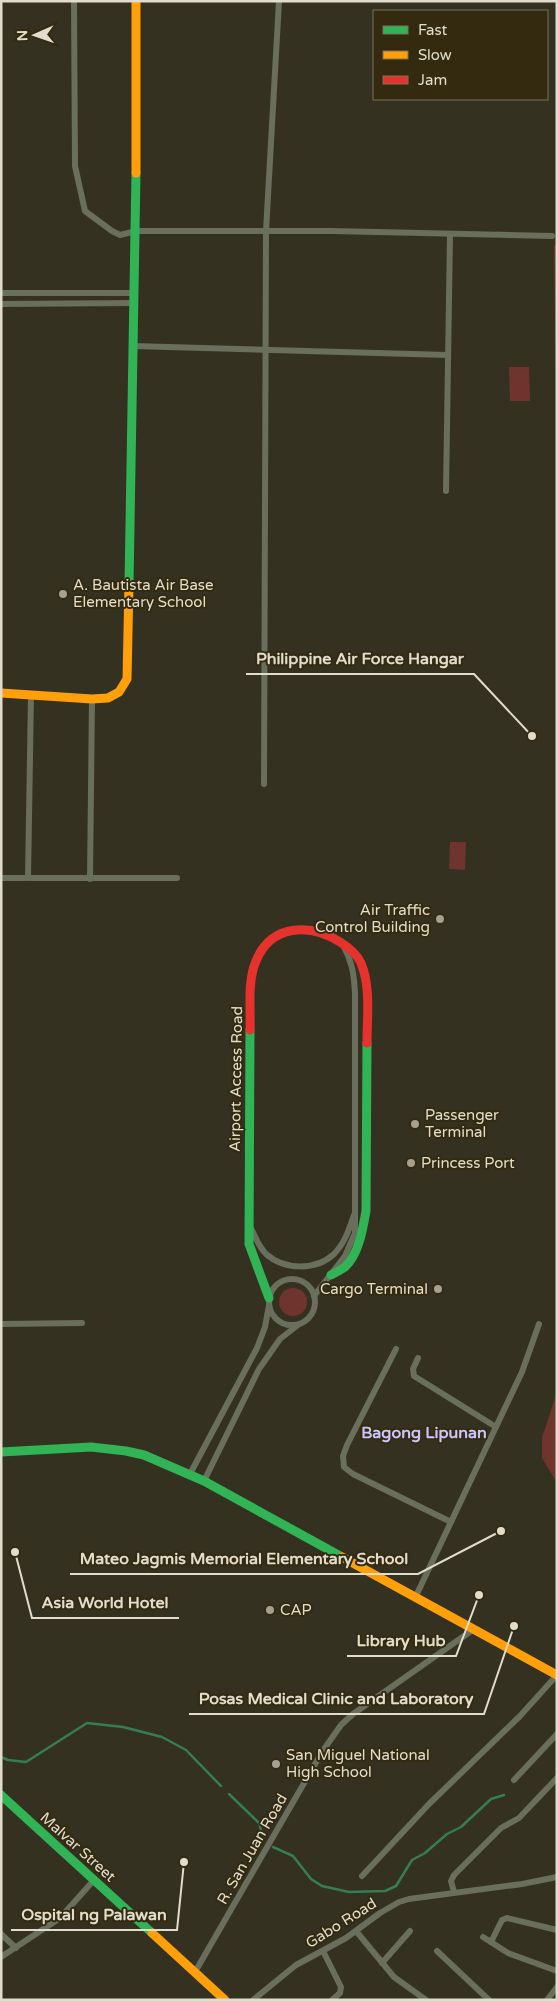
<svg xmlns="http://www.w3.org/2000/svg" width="558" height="2001" viewBox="0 0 558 2001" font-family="'Varela Round',sans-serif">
<rect width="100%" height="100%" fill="#353121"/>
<g fill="#6f342d">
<path d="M557 243V449L554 246Z"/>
<path d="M509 367H529L530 401H510Z"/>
<path d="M450 842H466L465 870 449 869Z"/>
<circle cx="293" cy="1302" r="14"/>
<path d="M557 1392V1483L542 1458V1438Z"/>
</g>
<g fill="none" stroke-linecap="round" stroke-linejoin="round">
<g stroke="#357c57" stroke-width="2.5">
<path d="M1 1757 8 1760 26 1762 87 1723 123 1727 162 1737 186 1750 221 1786"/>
<path d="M229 1794 259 1823 263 1837"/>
<path d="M273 1847 293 1856 311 1879 322 1886 349 1892 385 1891 396 1886 412 1860 425 1853 447 1834 461 1827 491 1799 504 1795"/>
</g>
<g stroke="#696e5d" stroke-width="6">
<path d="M74 1 75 166 85 211 112 231 120 235 136 231H332L552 236"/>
<path d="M1 293H134"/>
<path d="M1 304 134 303"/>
<path d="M133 346 447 355"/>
<path d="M446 491 450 235"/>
<path d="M264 784 266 231 279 1"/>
<path d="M1 878H177"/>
<path d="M28 878 31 694"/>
<path d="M90 879 92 699"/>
<path d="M250 1226C255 1236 258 1246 266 1254 284 1270 316 1271 334 1254 345 1243 349 1229 354 1215"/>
<circle cx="292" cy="1302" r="23"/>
<path d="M314 1296 345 1256 355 1233V993C354 974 352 961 343 945"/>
<path d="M1 1324 82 1323"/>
<path d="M396 1349 347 1445 343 1456 344 1467 353 1474 451 1522"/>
<path d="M418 1358 413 1369 414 1376 496 1427"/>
<path d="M190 1474 257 1348 265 1327 269 1305"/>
<path d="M204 1481 259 1369 280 1339 298 1325"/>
<path d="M415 1598 522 1372 539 1324"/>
<path d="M514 1780 557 1734"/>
<path d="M362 1876 429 1804 520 1716 557 1675"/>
<path d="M454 1892 451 1881 454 1875 501 1828 519 1818 557 1778"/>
<path d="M356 1931 394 1977 426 2000"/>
<path d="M1 1934 16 1948"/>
<path d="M483 1937 508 1953 557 1971"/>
<path d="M491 1942 502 1920 507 1918 557 1930"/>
<path d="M323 1951 341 1987 340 1993 332 2000"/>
<path d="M437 1951 489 2000"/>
<path d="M1 1957 60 1918 94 1880"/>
<path d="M382 1963 410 1931"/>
<path d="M195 1972 322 1752 341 1725 353 1714 474 1629"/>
<path d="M253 2000 296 1965 346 1938 380 1913 399 1902 409 1899 522 1884 557 1877"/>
<path d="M547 2000 557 1987"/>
</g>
<g stroke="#30b455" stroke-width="9">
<path d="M129 584 136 173"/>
<path d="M250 1030 249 1244 269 1298"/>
<path d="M331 1275C335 1273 341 1270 345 1267 359 1254 363 1228 366 1211L367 1043"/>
<path d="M1 1452 91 1447 126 1451 144 1455 204 1481 342 1557"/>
<path d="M1 1795 152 1933"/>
</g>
<g stroke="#ff9f0a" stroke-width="9">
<path d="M136 1V173"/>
<path d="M1 693 92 699 108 698 119 692 127 679 129 584"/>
<path d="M342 1557 557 1675"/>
<path d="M152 1933 225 2000"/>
</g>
<path stroke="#e5322d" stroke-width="9" d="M250 1030C251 1008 247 982 256 961 271 924 310 923 340 942 348 947 357 954 361 963 371 987 367 1018 367 1043"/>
</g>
<g fill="#a5a090" stroke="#332a0f" stroke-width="2">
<circle cx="63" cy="594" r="5"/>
<circle cx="440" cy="919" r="5"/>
<circle cx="415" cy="1124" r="5"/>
<circle cx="411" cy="1163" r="5"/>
<circle cx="438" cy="1289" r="5"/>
<circle cx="270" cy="1610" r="5"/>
<circle cx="276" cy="1764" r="5"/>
</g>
<g text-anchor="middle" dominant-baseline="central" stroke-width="4" stroke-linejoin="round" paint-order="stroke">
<g font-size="15" fill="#e1dccc" stroke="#332a0f" text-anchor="start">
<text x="73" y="585">A. Bautista Air Base<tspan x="73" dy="17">Elementary School</tspan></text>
<text x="430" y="910" text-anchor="end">Air Traffic<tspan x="430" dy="17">Control Building</tspan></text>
<text x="425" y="1115">Passenger<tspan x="425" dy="17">Terminal</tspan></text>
<text x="421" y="1163">Princess Port</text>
<text x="428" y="1289" text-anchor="end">Cargo Terminal</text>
<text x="280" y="1610">CAP</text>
<text x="286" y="1755">San Miguel National<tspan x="286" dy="17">High School</tspan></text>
</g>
<g font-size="15" fill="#e1dccc" stroke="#332a0f">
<text transform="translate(236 1079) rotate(-89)">Airport Access Road</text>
<text transform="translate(78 1847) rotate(42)">Malvar Street</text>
<text transform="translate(252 1849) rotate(-60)">R. San Juan Road</text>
<text transform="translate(341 1923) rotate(-32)">Gabo Road</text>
</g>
<g font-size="16" font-weight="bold" fill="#c9c4fe" stroke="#332a0f">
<text x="424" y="1433">Bagong Lipunan</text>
</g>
</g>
<path fill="none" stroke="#e1dccc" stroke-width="2" d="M532 736L474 674H246M501 1531L418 1574H70M15 1552L32 1618H179M479 1595L456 1656H347M514 1626L484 1714H189M184 1862L177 1930H11"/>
<g fill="#e1dccc" stroke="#332a0f" stroke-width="2">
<circle cx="532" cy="736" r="5"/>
<circle cx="501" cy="1531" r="5"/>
<circle cx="15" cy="1552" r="5"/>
<circle cx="479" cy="1595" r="5"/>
<circle cx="514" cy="1626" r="5"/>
<circle cx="184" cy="1862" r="5"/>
</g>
<g font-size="16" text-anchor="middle" font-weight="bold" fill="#e1dccc" stroke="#332a0f" stroke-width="4" stroke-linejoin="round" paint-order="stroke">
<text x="360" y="664">Philippine Air Force Hangar</text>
<text x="244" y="1564">Mateo Jagmis Memorial Elementary School</text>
<text x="105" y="1608">Asia World Hotel</text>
<text x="401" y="1646">Library Hub</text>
<text x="336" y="1704">Posas Medical Clinic and Laboratory</text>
<text x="94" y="1920">Ospital ng Palawan</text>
</g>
<rect width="558" height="2001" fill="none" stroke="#e1dccc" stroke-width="5"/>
<rect x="373" y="10" width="175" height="90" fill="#332a0f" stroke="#79715b"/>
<rect x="383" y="26" width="25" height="8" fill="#30b455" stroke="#79715b"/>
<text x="418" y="35" font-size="15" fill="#e1dccc">Fast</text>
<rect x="383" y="51" width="25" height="8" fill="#ff9f0a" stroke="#79715b"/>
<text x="418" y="60" font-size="15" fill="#e1dccc">Slow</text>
<rect x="383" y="76" width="25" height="8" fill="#e5322d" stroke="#79715b"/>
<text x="418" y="85" font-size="15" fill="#e1dccc">Jam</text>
<g transform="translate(35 35) rotate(268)" stroke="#332a0f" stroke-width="4" paint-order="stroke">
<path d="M0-4L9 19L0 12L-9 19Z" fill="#e1dccc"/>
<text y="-8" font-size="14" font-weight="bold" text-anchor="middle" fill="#e1dccc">N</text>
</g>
</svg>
